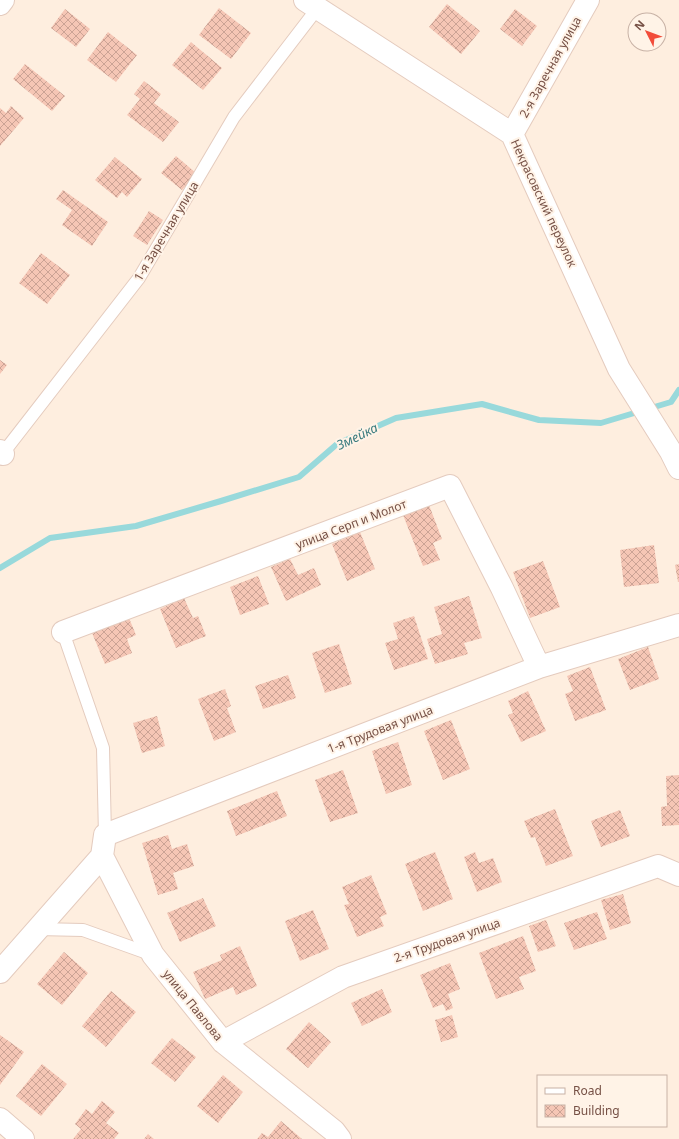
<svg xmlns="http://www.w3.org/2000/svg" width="679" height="1139" font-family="'Noto Sans',sans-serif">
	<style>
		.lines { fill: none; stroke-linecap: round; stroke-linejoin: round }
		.stream { stroke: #98d9db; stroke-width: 6 }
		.building { fill: url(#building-cross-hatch) }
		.service-casing { stroke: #e4cbbe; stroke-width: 14 }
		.minor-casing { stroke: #e4cbbe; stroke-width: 24 }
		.service { stroke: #fff; stroke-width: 12 }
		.minor { stroke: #fff; stroke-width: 22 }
		.labels { text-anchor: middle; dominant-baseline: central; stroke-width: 4; stroke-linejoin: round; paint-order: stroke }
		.street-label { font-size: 12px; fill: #765045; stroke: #fff3e7 }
		.water-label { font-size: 13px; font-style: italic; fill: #387a7d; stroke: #fff3e7 }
	</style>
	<defs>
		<pattern id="building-cross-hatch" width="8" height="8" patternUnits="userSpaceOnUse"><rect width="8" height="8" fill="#f5c6b5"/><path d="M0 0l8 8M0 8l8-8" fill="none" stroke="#cba395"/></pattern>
	</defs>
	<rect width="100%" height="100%" fill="#feeedf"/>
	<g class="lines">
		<path class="stream" d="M0,568L50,538L136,526L221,501L299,477L337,444L396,418L482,404L539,420L601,423L671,402L679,390"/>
	</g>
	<path class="building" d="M447,4L480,31L461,54L429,27Z
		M219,8L251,33L231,59L199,35Z
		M65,9L90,29L76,47L51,28Z
		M515,9L537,26L522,46L500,29Z
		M108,32L137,55L116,82L87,60Z
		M191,42L222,68L203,90L172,65Z
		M25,64L65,96L52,111L13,79Z
		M144,81L161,94L154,103L179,122L163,142L127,115L140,99L134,94Z
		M11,106L24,118L0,146V108L6,113Z
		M176,156L196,173L182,190L161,173Z
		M115,157L142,179L127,197L122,192L117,198L95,180Z
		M63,190L108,222L92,246L62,225L72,210L56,199Z
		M149,211L163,220L147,245L133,236Z
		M41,253L70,275L47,304L19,283Z
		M0,360L7,365L0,374Z
		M429,505L442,539L433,543L440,560L423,566L403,515Z
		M360,532L375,569L347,581L332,544Z
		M654,545L659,583L624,587L620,550Z
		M290,559L298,575L314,568L321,585L286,601L271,567Z
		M543,561L560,607L530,618L513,572Z
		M679,564V582H678L675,565Z
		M258,576L269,604L240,615L230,587Z
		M469,596L482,638L464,643L468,654L435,664L427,639L442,634L434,607Z
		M184,598L193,618L198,616L206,636L176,648L160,609Z
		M414,616L428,659L394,670L385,643L398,639L393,623Z
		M129,618L136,635L127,639L132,653L105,664L92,633Z
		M339,644L352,684L325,693L312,653Z
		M648,647L659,679L630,690L618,659Z
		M590,667L606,710L575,721L565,694L573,691L567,676Z
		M288,675L296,698L263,709L255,686Z
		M225,689L231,706L227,708L236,732L214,741L198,699Z
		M528,691L546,731L521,742L508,715L513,713L508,701Z
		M157,716L165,746L142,753L133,723Z
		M451,720L470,769L443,780L424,731Z
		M398,742L412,785L386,794L372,751Z
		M343,770L358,813L330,822L315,780Z
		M679,775V825L662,826L661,807L667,806L666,776Z
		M277,791L287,816L236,836L227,811Z
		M555,809L573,856L546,866L535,837L531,838L524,821Z
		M620,810L630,836L601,847L591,821Z
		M168,835L172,849L187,844L194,866L173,873L178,889L158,895L142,843Z
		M435,852L453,899L423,911L405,864Z
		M475,852L479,863L493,858L502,882L477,892L464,857Z
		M371,875L387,914L380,917L384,926L357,937L344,905L349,904L342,887Z
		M623,894L631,923L610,930L601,900Z
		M203,898L216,926L180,942L167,913Z
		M313,910L329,949L300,961L285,921Z
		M597,912L607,939L574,950L564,923Z
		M546,920L556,946L538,952L529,926Z
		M523,936L536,971L519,977L524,989L496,999L479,953Z
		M240,946L257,986L236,995L233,987L205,999L193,972L222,960L220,955Z
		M64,952L88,973L62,1005L37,984Z
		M450,963L460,989L448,994L453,1008L446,1011L443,1004L433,1008L420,975Z
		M382,989L392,1012L362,1026L351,1003Z
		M111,991L136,1012L106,1047L82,1026Z
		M452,1015L458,1037L441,1042L435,1020Z
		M309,1022L331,1042L308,1068L286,1049Z
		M0,1035L24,1052L0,1085Z
		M172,1038L196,1057L175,1082L151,1063Z
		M42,1064L67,1084L41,1116L16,1096Z
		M223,1075L243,1092L218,1123L197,1106Z
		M102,1101L115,1112L106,1123L119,1133L114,1139H73L81,1129L75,1124L86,1109L92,1114Z
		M281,1121L302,1139H257L262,1133L268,1137Z
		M148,1134L154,1139H144Z"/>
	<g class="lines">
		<defs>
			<path id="service" d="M0,457L139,278L234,117L320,5
				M63,632L103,748L105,835
				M37,929L83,930L153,955"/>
			<path id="minor" d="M305,0L512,134L619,369L671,452L679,468
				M0,4L3,0
				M512,134L588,0
				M0,451L3,454
				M63,632L450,486L502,588L539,667
				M102,856L105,835L539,667L679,625
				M102,856L153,955L223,1042L334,1131L340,1139
				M0,972L102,856
				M223,1042L343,977L658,866L679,875
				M0,1119L23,1139"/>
		</defs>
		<use href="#service" class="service-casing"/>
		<use href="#minor" class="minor-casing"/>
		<use href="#service" class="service"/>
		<use href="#minor" class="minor"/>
	</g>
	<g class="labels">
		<g class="street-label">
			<text transform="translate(550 67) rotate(-61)">2-я Заречная улица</text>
			<text transform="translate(544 203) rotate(65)">Некрасовский переулок</text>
			<text transform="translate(166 231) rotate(-59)">1-я Заречная улица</text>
			<text transform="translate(351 524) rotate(-21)">улица Серп и Молот</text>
			<text transform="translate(380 729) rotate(-21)">1-я Трудовая улица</text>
			<text transform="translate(447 940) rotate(-19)">2-я Трудовая улица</text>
			<text transform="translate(193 1005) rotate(51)">улица Павлова</text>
		</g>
		<g class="water-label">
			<text transform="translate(357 436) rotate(-26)">Змейка</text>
		</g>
	</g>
	<rect x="537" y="1075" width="130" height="52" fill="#fff3e7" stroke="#c8b2a6"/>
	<rect x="545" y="1088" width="20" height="6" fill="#ffffff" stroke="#c8b2a6"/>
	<text x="573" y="1095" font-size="12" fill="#765045">Road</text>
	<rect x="545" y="1105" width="20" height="12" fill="url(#building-cross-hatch)" stroke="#c8b2a6"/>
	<text x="573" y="1115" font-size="12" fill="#765045">Building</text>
	<g transform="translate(647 32) rotate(312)"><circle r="19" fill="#fff3e7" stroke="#c8b2a6"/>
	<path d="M0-3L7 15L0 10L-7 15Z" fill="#f24c3a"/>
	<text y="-6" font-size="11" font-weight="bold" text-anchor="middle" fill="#765045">N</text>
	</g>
</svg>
